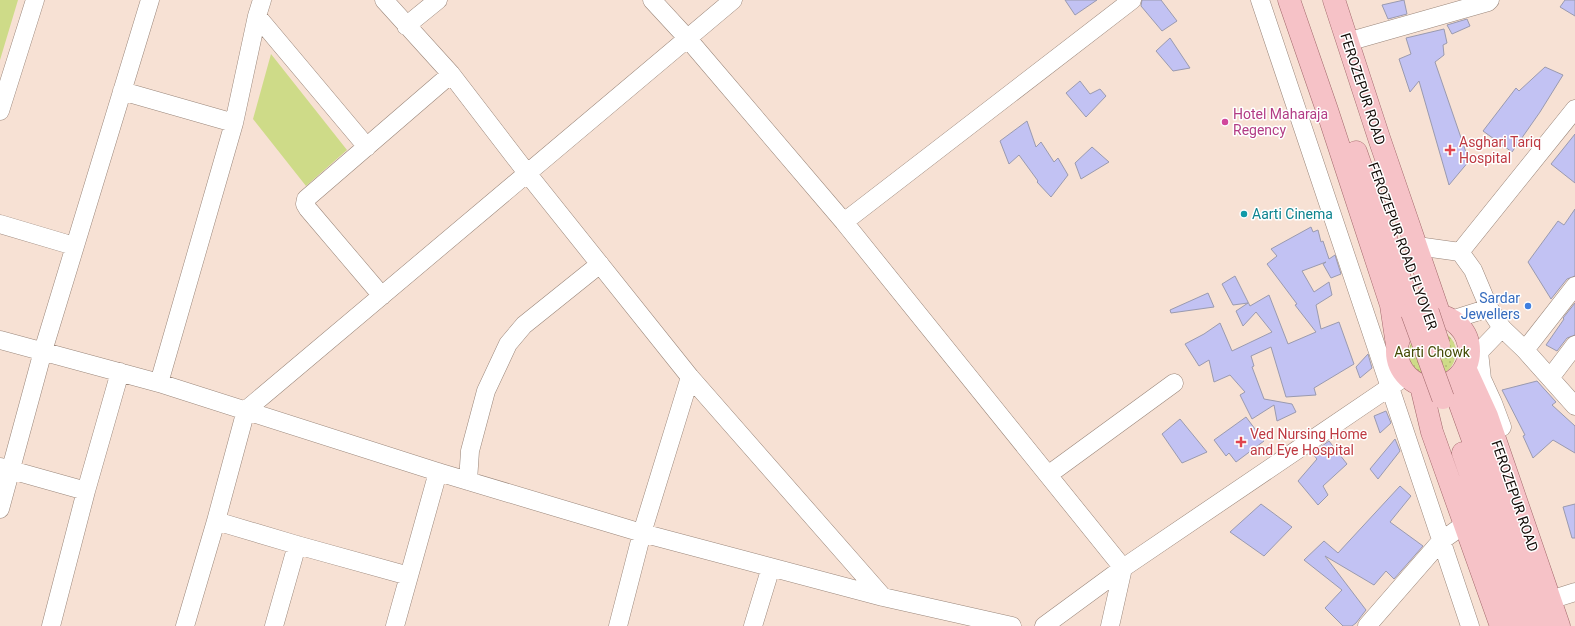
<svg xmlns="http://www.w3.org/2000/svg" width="1575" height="626" font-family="Roboto,sans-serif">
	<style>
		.park { fill: #cedb88 }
		.garden { fill: url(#garden-dots) }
		.building { fill: #c2c2f3; stroke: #9a9aaf }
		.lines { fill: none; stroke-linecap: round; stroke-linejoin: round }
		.minor-casing { stroke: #9a867a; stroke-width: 19 }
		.major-casing { stroke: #a2686b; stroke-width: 23 }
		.minor { stroke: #fff; stroke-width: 18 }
		.major { stroke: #f6c2c7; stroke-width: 22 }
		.major-bridge-casing { stroke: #a2686b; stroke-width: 23; stroke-linecap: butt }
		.major-bridge { stroke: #f6c2c7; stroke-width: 22 }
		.hotel-dot { fill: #d1479c; stroke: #fff; stroke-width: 1.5 }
		.health-dot { fill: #e0444e; stroke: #fff; stroke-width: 1.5 }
		.culture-dot { fill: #0f9aa8; stroke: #fff; stroke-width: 1.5 }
		.shop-dot { fill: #3f7fe0; stroke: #fff; stroke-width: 1.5 }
		.labels { text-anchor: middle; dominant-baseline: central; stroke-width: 3; stroke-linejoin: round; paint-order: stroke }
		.street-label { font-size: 14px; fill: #110a06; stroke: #fff }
		.hotel-label { font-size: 14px; fill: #b23c85; stroke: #fff; text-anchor: start }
		.health-label { font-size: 14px; fill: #be3a42; stroke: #fff; text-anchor: start }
		.culture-label { font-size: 14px; fill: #0d838f; stroke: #fff; text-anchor: start }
		.shop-label { font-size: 14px; fill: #366cbe; stroke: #fff; text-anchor: end }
		.park-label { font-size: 14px; fill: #434a04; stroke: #fff }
	</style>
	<defs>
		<pattern id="garden-dots" width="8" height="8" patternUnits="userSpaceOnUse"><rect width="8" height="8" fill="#cedb88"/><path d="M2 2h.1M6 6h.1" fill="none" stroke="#b0bb74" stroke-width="1.8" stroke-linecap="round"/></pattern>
	</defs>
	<rect width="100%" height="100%" fill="#f7e1d4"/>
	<path class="park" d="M0,0H18L0,60Z
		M271,54L347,150L306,186L253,119Z"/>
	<path class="garden" d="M1446,333C1454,340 1458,348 1455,358C1448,389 1396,376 1412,340Z"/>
	<path class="building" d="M1065,0H1097L1075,15Z
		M1142,0H1161L1177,21L1162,31L1141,6Z
		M1404,0L1407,14L1388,19L1382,5Z
		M1565,0H1575V16L1560,7Z
		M1467,19L1470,26L1452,34L1447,25Z
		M1444,29L1447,43L1443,45L1444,55L1435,62L1469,161L1449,185L1419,81L1410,92L1399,59L1411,54L1406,38Z
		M1170,38L1190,68L1173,71L1156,51Z
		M1545,67L1563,75L1540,112L1512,152L1483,131L1516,88L1519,91Z
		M1080,81L1090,94L1100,89L1106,96L1086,117L1066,93Z
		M1027,121L1036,147L1041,142L1054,162L1058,158L1068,175L1051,197L1037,182L1038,181L1019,155L1009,164L1000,141Z
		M1575,134V183L1551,164Z
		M1092,147L1109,162L1081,179L1075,163Z
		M1575,209V276L1567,279L1551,299L1528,262L1558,221L1564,225Z
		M1311,227L1313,232L1318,230L1321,242L1323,241L1329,259L1335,255L1341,274L1331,278L1323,264L1326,262L1302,271L1314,292L1329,282L1332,295L1316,305L1321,329L1339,322L1354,364L1314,388L1316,395L1286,397L1271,347L1251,356L1254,366L1252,367L1264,399L1292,404L1296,412L1277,421L1274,405L1252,419L1240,395L1245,392L1230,375L1214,382L1209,360L1199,366L1185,344L1204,334L1220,323L1232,351L1272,332L1256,312L1243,326L1236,311L1248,303L1233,305L1222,284L1235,276L1250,306L1269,295L1288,344L1316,332L1295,305L1297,304L1267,264L1277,256L1271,249Z
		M1208,293L1214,307L1171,313L1170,310Z
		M1575,303V335L1567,338L1557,351L1546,345L1564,319L1563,318Z
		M1368,354L1372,368L1360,378L1356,367Z
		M1537,381L1556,402L1552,405L1575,426V453L1553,440L1533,458L1523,436L1525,435L1502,390Z
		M1386,411L1391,423L1380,433L1374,416Z
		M1246,417L1264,441L1236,462L1229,453L1226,456L1214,440Z
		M1180,419L1207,452L1182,463L1162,434Z
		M1395,439L1400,451L1378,479L1370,469Z
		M1329,441L1347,464L1323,486L1328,495L1318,505L1298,481L1317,459L1312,453Z
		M1400,486L1411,496L1390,522L1423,546L1394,579L1386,571L1374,585L1325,556L1366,610L1356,623L1352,626H1343L1325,608L1342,590L1304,560L1324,541L1338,553Z
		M1261,504L1292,527L1264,556L1230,532Z
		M1575,504V538H1572L1563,507Z"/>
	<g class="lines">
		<defs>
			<path id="minor" d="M384,0L451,74L527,173L690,377L883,597
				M652,0L688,39L844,222
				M1260,0L1470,626
				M257,16L367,147
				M406,26L438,0
				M1347,42L1488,2L1490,0
				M122,91L234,123
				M0,111L35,0
				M0,224L74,246
				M1417,246L1460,252L1473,270L1489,308L1502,328L1525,350L1575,406
				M1460,252L1575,109
				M382,296L308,209L305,204L306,199L451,74
				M1451,320L1489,308
				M0,340L159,383L438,472L642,533L883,597L1012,626
				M1525,350L1575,286
				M1479,352L1482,379L1493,403L1502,427
				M1469,358L1479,352L1502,328
				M1550,378L1575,345
				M159,383L234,123L257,16L262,0
				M0,467L86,491L120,372
				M1048,475L1174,383
				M468,481L470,451L486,391L508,344L524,325L600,264
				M0,509L43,351L150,0
				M216,521L297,545L409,576
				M1550,600L1575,592
				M51,626L86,491
				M185,626L216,521L246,410L733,0
				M274,626L297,545
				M395,626L438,472
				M618,626L642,533L690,377
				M753,626L771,567
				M1044,626L1123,568L1406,376
				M1110,626L1123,568L844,222L1132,0
				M1367,626L1441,541L1465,524"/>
			<path id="major" d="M1289,0L1327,110L1391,305L1397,345
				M1334,0L1379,138L1440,316
				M1356,152L1412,313
				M1397 351a36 36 0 1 1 72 0a36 36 0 1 1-72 0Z
				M1465,368L1487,416L1559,626
				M1421,386L1432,432L1501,626
				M1456,393L1540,626
				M1463,453L1523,626"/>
		</defs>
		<use href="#minor" class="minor-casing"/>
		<use href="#major" class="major-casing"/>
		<use href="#minor" class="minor"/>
		<use href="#major" class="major"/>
		<defs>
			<path id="major-bridge" d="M1428,312L1439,345
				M1412,313L1443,398"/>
		</defs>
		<use href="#major-bridge" class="major-bridge-casing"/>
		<use href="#major-bridge" class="major-bridge"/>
	</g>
	<circle class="hotel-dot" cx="1225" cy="122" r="4"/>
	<g class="health-dot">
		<path d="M1448 144h4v4h4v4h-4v4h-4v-4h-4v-4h4z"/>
		<path d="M1239 436h4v4h4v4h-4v4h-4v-4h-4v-4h4z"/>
	</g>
	<circle class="culture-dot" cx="1244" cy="214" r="4"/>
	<circle class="shop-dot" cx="1528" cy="306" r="4"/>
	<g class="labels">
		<g class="street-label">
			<text transform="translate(1363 89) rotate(72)">FEROZEPUR ROAD</text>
			<text transform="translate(1403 246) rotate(70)">FEROZEPUR ROAD FLYOVER</text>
			<text transform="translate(1515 496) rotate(71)">FEROZEPUR ROAD</text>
		</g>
		<g class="hotel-label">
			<text x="1233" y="114">Hotel Maharaja<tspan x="1233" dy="16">Regency</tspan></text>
		</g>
		<g class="health-label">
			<text x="1459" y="142">Asghari Tariq<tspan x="1459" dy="16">Hospital</tspan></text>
			<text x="1250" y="434">Ved Nursing Home<tspan x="1250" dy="16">and Eye Hospital</tspan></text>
		</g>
		<g class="culture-label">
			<text x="1252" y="214">Aarti Cinema</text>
		</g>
		<g class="shop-label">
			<text x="1520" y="298">Sardar<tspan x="1520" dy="16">Jewellers</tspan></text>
		</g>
		<g class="park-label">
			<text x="1432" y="352">Aarti Chowk</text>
		</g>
	</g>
</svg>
